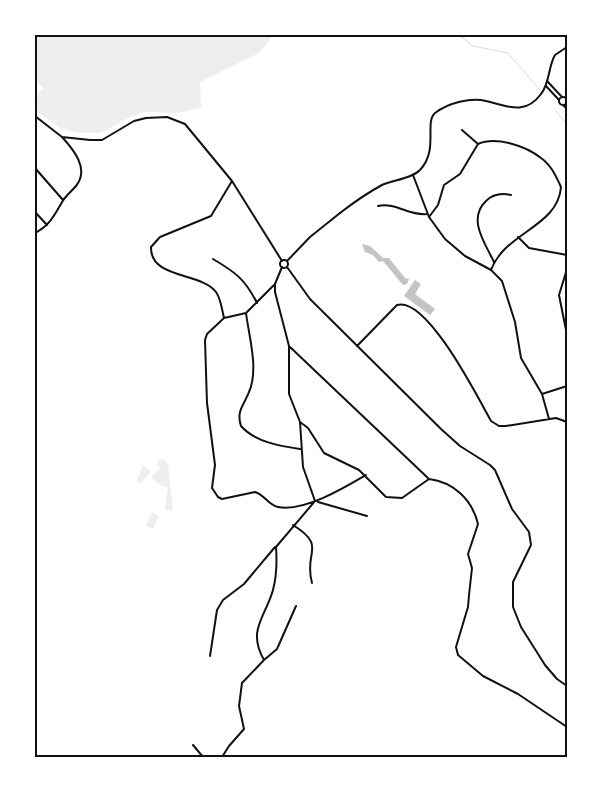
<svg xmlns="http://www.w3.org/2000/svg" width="602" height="792" font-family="Signika,sans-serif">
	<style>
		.green { fill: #eee }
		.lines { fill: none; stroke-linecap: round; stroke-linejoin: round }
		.stream { stroke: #d9d9d9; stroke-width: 1 }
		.building { fill: #c4c4c4 }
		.minor { stroke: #111; stroke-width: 2 }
		.tertiary { stroke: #111; stroke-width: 2 }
		.neatline { fill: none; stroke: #111; stroke-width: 2 }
	</style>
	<rect width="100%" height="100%" fill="#fff"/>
	<path class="green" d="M35,35H274L259,53L200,82L201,108L176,113L146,112L132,116L101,133H81L62,129L35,110V97L43,88L35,81Z
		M159,459L165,460L168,464L173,510L167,511L165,509L168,487L162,486L151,477L160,468L157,464Z
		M143,465L151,472L140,484L137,480Z
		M152,512L159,516L153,529L146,526Z"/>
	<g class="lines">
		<path class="stream" d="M459,35L473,46L508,53L540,90
			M556,111L567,124"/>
	</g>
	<path class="building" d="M362,244L370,246L383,258H389L405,278L409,279L407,284L403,285L383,261L379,262L373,255L365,252Z
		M415,280L421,284L415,294L435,309L430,315L404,296Z"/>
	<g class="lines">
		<path class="minor" d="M547,81L562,97
			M546,86L559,100
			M559 101a4 4 0 1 1 8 0a4 4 0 1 1-8 0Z
			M563,105L567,109
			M35,116L62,137L90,140H102L134,121L146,118L167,117L185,124L232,181L282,261
			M462,130L478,144
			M35,168L63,200
			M413,175L429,217L445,239L465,256L491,270L502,281L515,322L521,358L542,394L549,419
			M232,181L211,216L160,237L151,247C150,279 201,272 216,292C221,299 222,310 224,318L207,334L205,340L207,403L215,465L212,488L218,497L222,499L255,492C265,495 268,505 278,507C304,512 344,488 366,475
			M378,206C396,202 409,216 427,214
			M35,212L47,225
			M429,217L438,205L444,185L460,174L478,144C496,136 526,146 541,158C551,165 556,176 561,187C558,227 505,232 491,270
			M35,233C49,226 54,216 61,204C64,197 71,192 76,186C90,169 73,149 62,137
			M518,237L529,248L567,255
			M213,259C235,272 245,279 257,303
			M280 264a4 4 0 1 1 8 0a4 4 0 1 1-8 0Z
			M287,261L310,237L340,213
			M494,262C485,243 467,219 486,201C493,194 502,193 511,195
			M287,267L310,299L441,429L460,446L490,465L495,470L512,509L529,532L531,545L513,582V607L521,627L545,665L557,679L567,686
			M567,269L559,295L567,335
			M246,313C249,337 259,369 249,392C244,405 236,411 241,426C255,442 280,446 300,449
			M224,318L246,313L274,285
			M357,346L397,305C427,296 478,398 491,421L499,426H506L556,418L567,422
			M290,347L429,479C453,482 472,499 478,524L468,554L472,568L469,595L468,607L456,647L458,655L483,676L518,694L567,727
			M542,394L567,386
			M300,422L308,428L324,453L359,470L386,497L402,498L429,479
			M318,502L367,516
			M293,525C328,547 303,551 312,583
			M210,656L217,610L223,600L244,584L275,547
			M264,660L277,649L296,606
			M193,745L203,757
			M222,757L229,746L244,729L239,706L242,683L264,660C247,630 265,618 273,590C277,575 277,561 276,547L315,501L303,467L300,422L289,394V346L275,292V284L282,267"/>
		<path class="tertiary" d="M340,213C353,203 367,193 382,185C393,180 411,179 420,170C439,150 424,123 435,113C448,103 471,97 486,101C507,106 525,116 541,94C550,83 548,67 555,55L567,47"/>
	</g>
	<rect width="602" height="792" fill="none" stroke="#ffffff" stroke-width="72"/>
	<rect x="36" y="36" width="530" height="720" class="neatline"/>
</svg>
